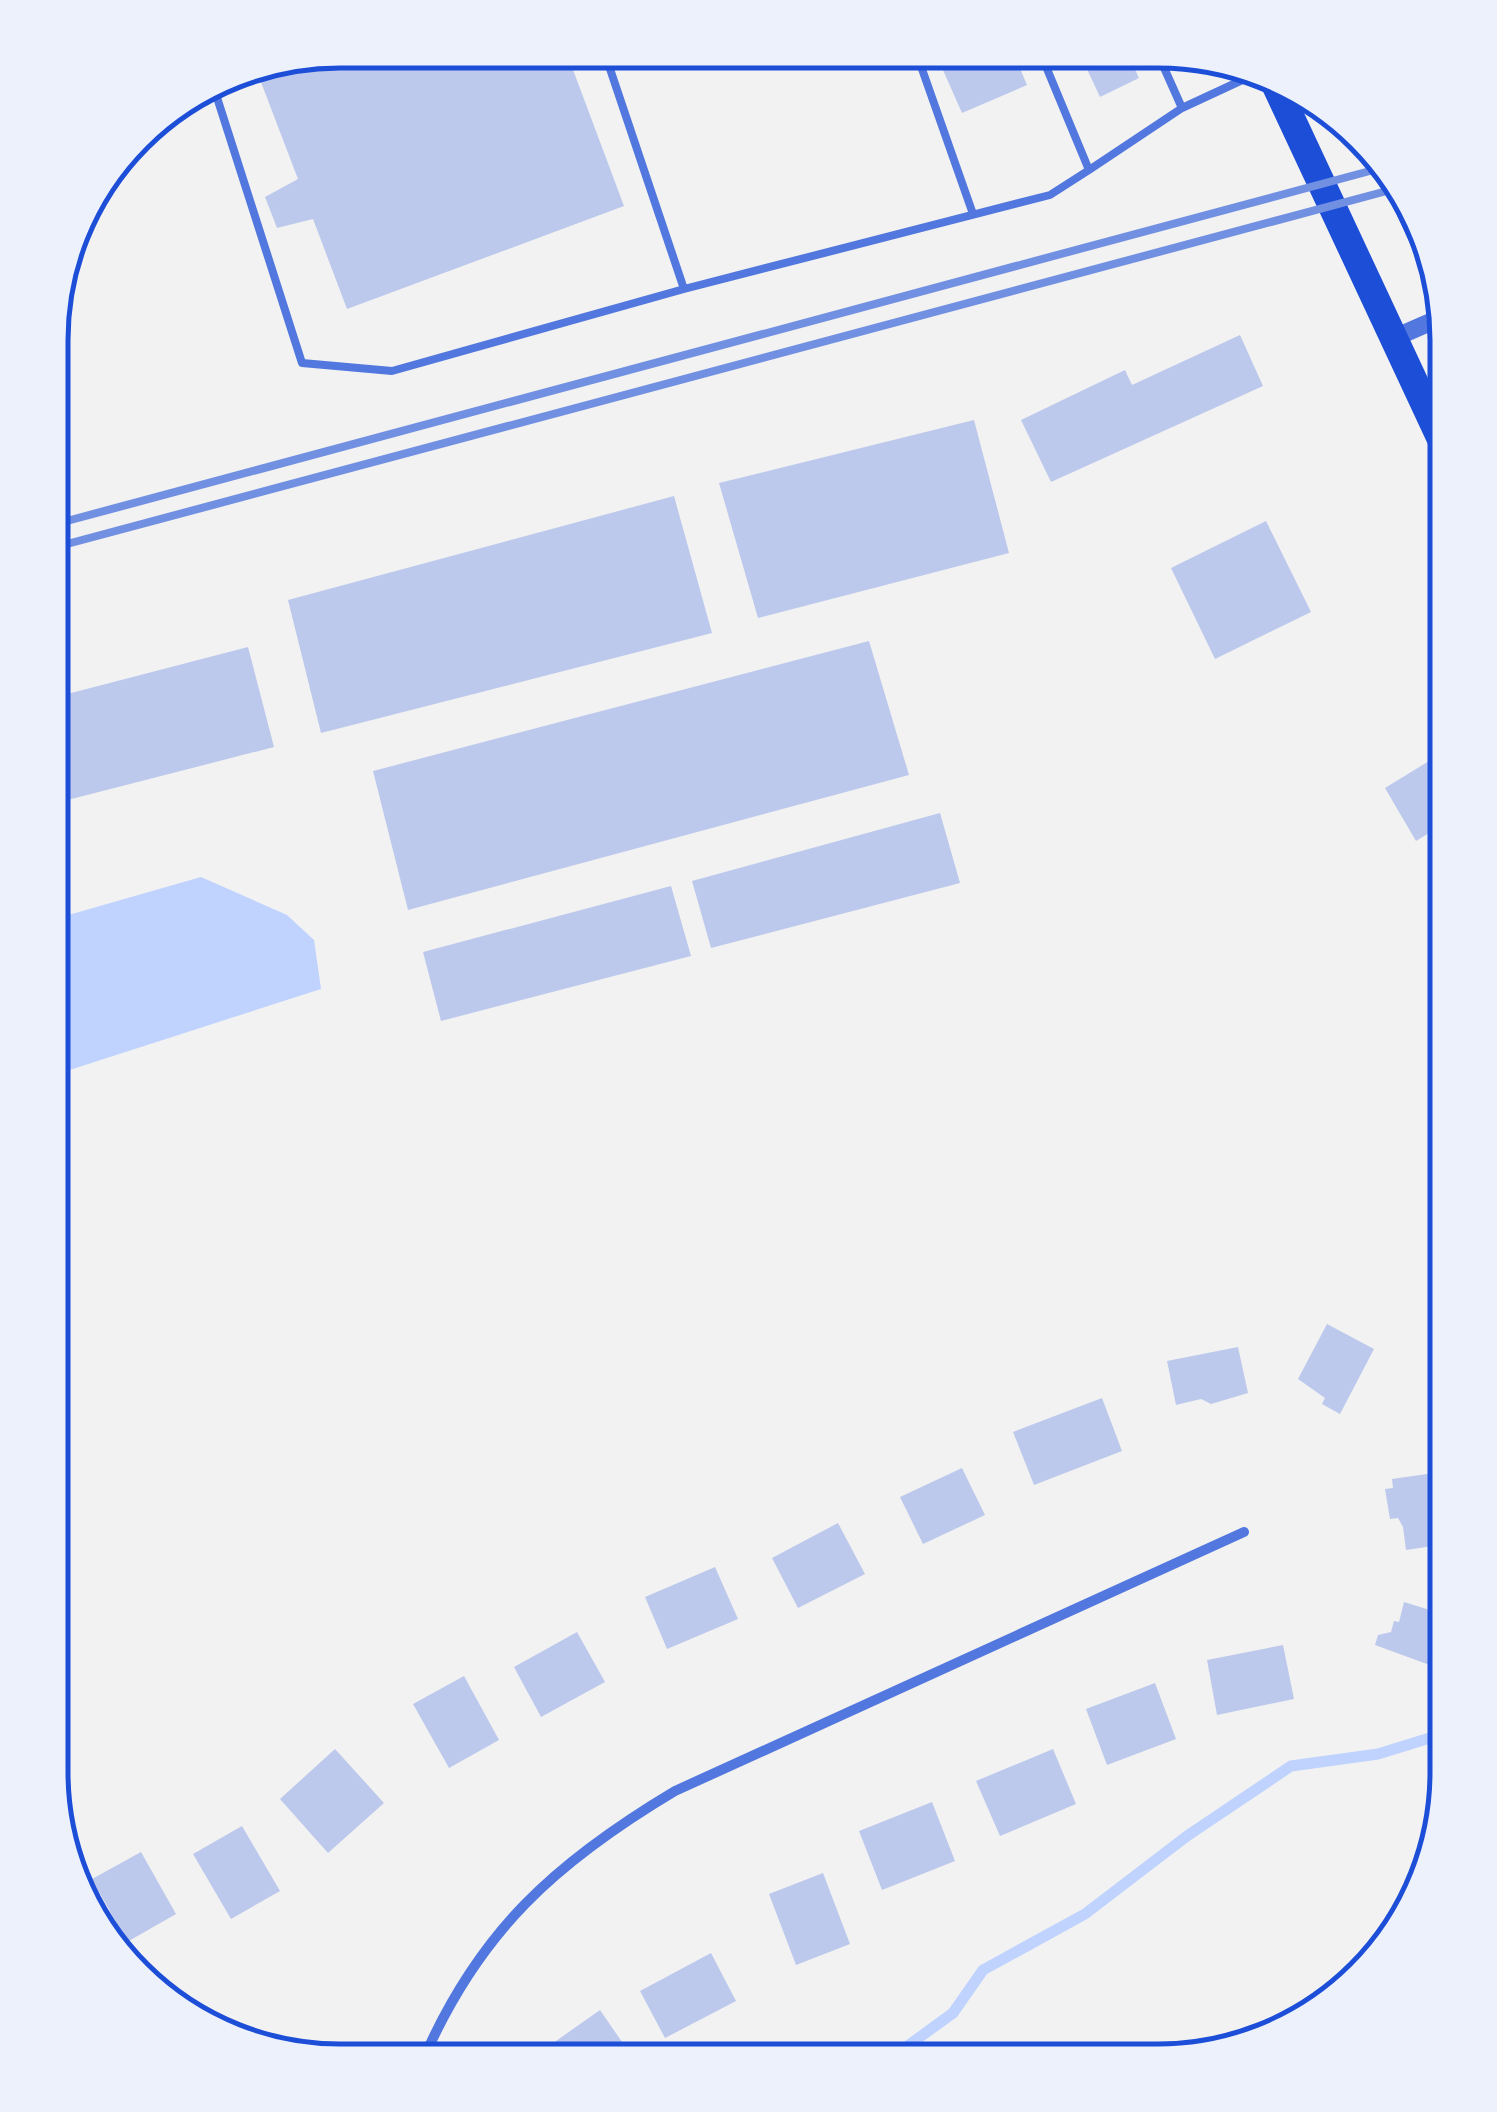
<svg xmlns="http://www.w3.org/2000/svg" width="1497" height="2112" font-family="Poppins,sans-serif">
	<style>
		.water { fill: #bfd3fe }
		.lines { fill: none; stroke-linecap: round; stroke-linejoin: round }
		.stream { stroke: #bfd3fe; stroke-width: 11 }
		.building { fill: #bdc9ec }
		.service { stroke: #5277de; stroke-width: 8 }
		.minor { stroke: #5277de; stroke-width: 10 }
		.tertiary { stroke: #5277de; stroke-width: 18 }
		.trunk { stroke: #1d4ed8; stroke-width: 28 }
		.rail { stroke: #7290e2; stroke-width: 8 }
		.rim { fill: none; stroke: #1d4ed8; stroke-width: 5 }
	</style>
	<rect width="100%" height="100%" fill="#f2f2f2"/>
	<path class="water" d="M201,877L287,915L314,940L321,989L51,1076V920Z"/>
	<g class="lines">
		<path class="stream" d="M887,2061L953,2013L983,1970L1085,1914L1187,1836L1291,1766L1378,1754L1446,1733"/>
	</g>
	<path class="building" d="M340,50L566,51L624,206L347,309L313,219L277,228L265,197L298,179L254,64Z
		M935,52H1013L1027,85L962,113Z
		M1079,52H1127L1139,78L1100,97Z
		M1240,335L1263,386L1051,482L1021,420L1125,370L1132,385Z
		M974,420L1009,553L758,618L719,483Z
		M674,496L712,633L321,733L288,600Z
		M1266,521L1311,612L1215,659L1171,568Z
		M869,641L909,775L408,910L373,771Z
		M248,647L274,747L52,804V698Z
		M1447,750V822L1416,841L1385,788Z
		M940,813L960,883L711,948L692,881Z
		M671,886L691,956L441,1021L423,952Z
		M1327,1324L1374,1349L1340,1414L1322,1404L1325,1398L1298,1379Z
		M1238,1347L1248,1393L1211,1404L1201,1399L1176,1405L1167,1361Z
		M1102,1398L1122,1451L1034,1485L1013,1432Z
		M962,1468L985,1515L923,1544L900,1497Z
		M1441,1472L1446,1544L1406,1550L1403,1527L1398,1518L1390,1519L1385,1489L1393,1488L1392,1479Z
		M838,1523L865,1574L798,1608L772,1558Z
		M715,1567L738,1619L667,1649L645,1597Z
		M1404,1602L1446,1615V1671L1375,1645L1378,1635L1391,1632L1394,1621L1399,1622Z
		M577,1632L605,1682L541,1717L514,1667Z
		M1283,1645L1294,1699L1217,1715L1207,1660Z
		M464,1676L499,1740L449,1768L413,1704Z
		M1155,1683L1176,1739L1107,1765L1086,1709Z
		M335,1749L384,1803L328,1853L280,1799Z
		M1053,1749L1076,1804L1000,1836L976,1781Z
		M932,1802L955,1861L882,1890L859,1831Z
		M242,1826L280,1891L231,1919L193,1854Z
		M141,1852L176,1914L127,1942L92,1879Z
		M823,1873L850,1944L796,1965L769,1894Z
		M711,1953L736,2001L665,2038L640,1991Z
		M600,2010L631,2055L622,2060H544L539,2053Z"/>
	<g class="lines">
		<path class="service" d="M604,51L684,289L1050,195L1089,170
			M916,52L973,214
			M1040,52L1089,170L1182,108
			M1157,52L1182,108L1251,76
			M213,85L302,363L392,371L684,289"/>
		<path class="minor" d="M275,2048L295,2046L383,2060
			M423,2060C479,1931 556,1862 675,1791L1244,1532"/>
		<path class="tertiary" d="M1394,338L1442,317"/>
		<path class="trunk" d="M1276,86L1447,452
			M1403,195L1423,238"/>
		<path class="rail" d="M52,525L1381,168
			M52,548L1398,188"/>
	</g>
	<path d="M0 0H1497V2112H0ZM340 68H1158A272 272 0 0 1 1430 340V1772A272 272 0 0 1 1158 2044H340A272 272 0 0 1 68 1772V340A272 272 0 0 1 340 68Z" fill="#edf1fc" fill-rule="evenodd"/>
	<path class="rim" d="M340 68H1158A272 272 0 0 1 1430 340V1772A272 272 0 0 1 1158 2044H340A272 272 0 0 1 68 1772V340A272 272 0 0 1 340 68Z"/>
</svg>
